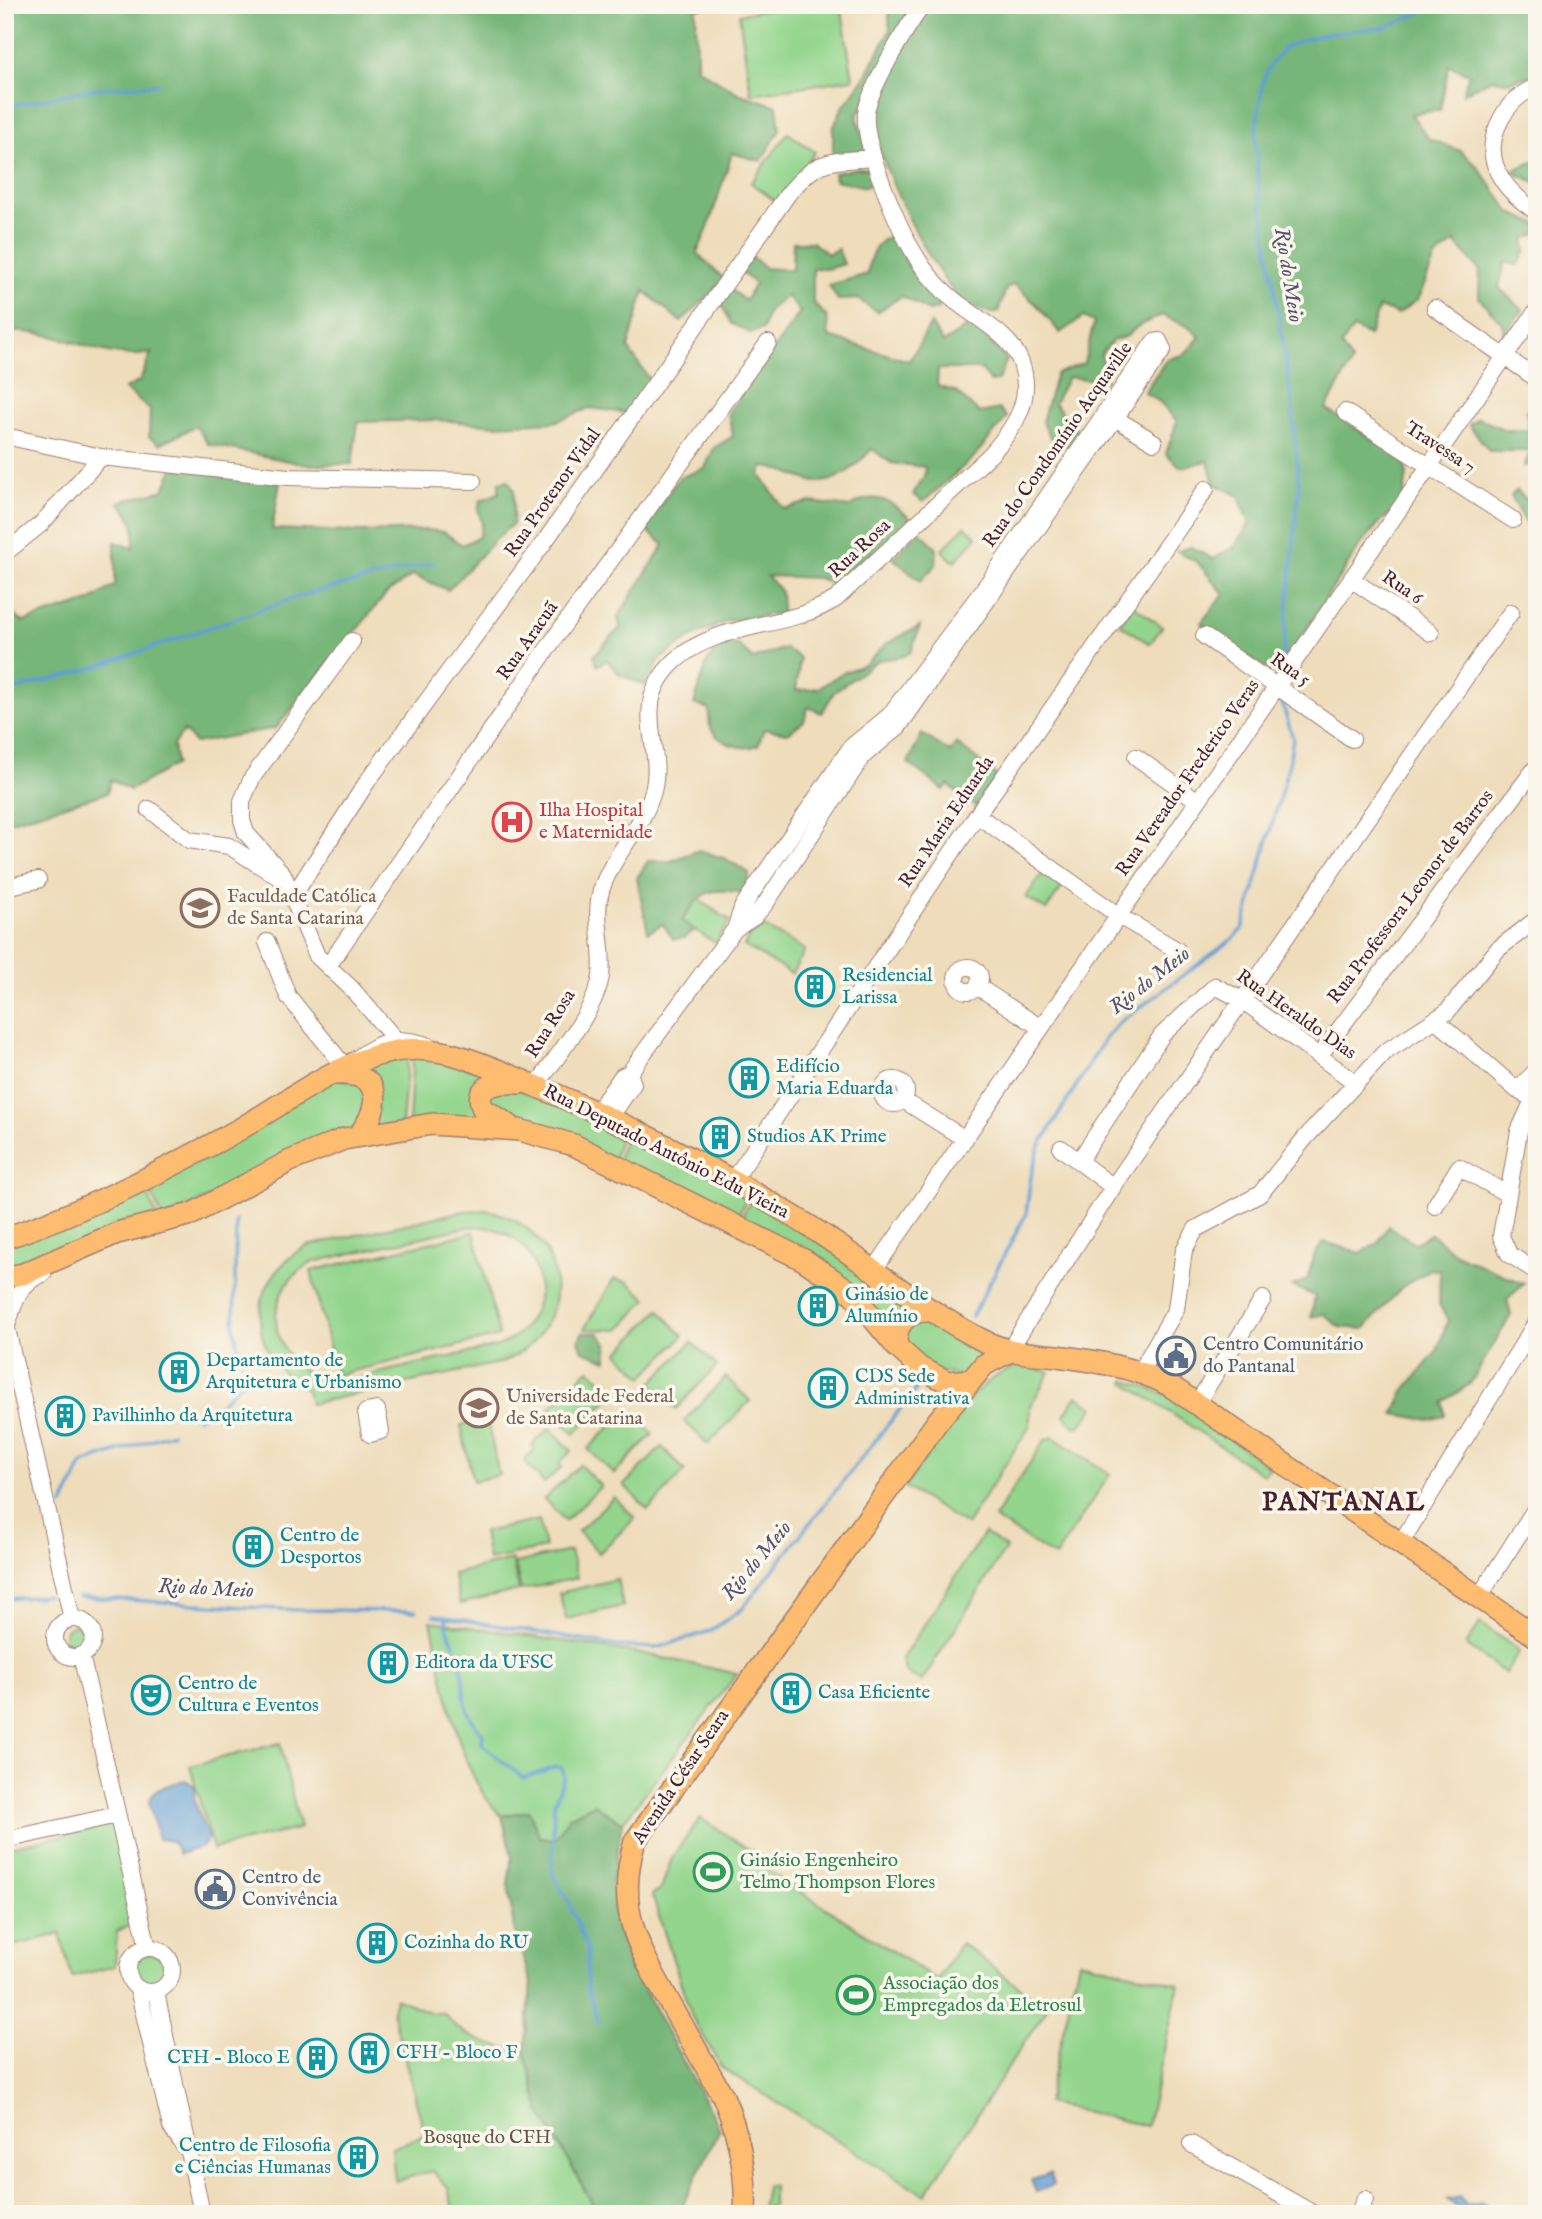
<svg xmlns="http://www.w3.org/2000/svg" width="1542" height="2219" font-family="'IM FELL English',serif">
	<style>
		.green { fill: #93d58d; stroke: #6e7a5c; stroke-width: 2; fill-rule: evenodd }
		.forest { fill: #76b678; stroke: #606a52; stroke-width: 2 }
		.water { fill: #629ed3; stroke: #565e7f; stroke-width: 2 }
		.lines { fill: none; stroke-linecap: round; stroke-linejoin: round }
		.stream { stroke: #629ed3; stroke-width: 3.5 }
		.minor-casing { stroke: #9c7e72; stroke-width: 18 }
		.major-casing { stroke: #9c7e72; stroke-width: 24 }
		.minor { stroke: #fff; stroke-width: 16 }
		.major { stroke: #febc70; stroke-width: 21 }
		.labels { text-anchor: middle; dominant-baseline: central; stroke-width: 7; stroke-linejoin: round; paint-order: stroke }
		.street-label { font-size: 19px; fill: #4a1f2b; stroke: #fbf7ec }
		.health-label { font-size: 19px; fill: #be3a42; stroke: #fbf7ec; text-anchor: start }
		.education-label { font-size: 19px; fill: #785e54; stroke: #fbf7ec; text-anchor: start }
		.culture-label { font-size: 19px; fill: #0d838f; stroke: #fbf7ec; text-anchor: start }
		.service-label { font-size: 19px; fill: #4e5e75; stroke: #fbf7ec; text-anchor: start }
		.leisure-label { font-size: 19px; fill: #27864d; stroke: #fbf7ec; text-anchor: start }
		.park-label { font-size: 19px; fill: #605648; stroke: #fbf7ec }
		.water-label { font-size: 21px; font-style: italic; fill: #54526e; stroke: #fbf7ec }
		.district-label { font-size: 26px; font-weight: bold; letter-spacing: 2px; fill: #4a1f2b; stroke: #fbf7ec }
	</style>
	<rect width="100%" height="100%" fill="#fbf7ec"/>
	<filter id="ink" filterUnits="userSpaceOnUse"><feTurbulence type="fractalNoise" baseFrequency=".0143" numOctaves="2"/><feDisplacementMap in="SourceGraphic" scale="14" xChannelSelector="R" yChannelSelector="G"/><feConvolveMatrix kernelMatrix="1 2 1 2 8 2 1 2 1" color-interpolation-filters="sRGB"/></filter>
	<filter id="wash" filterUnits="userSpaceOnUse"><feTurbulence type="fractalNoise" baseFrequency=".00686" numOctaves="4" result="noise"/><feDisplacementMap in="SourceGraphic" scale="28" xChannelSelector="R" yChannelSelector="G"/><feGaussianBlur stdDeviation="1.57" result="paint"/><feColorMatrix in="noise" values="0 0 0 0 0 0 0 0 0 0 0 0 0 0 0 0 0 1.4 0 .05"/><feComposite in="paint" operator="in"/></filter>
	<g filter="url(#wash)">
		<rect width="100%" height="100%" fill="#eedcba"/>
		<path class="green" d="M795,5H841L853,79L751,94L739,14Z
			M788,133L815,152L778,203L751,183Z
			M965,526L977,537L954,562L942,550Z
			M1133,605L1162,627L1150,644L1120,624Z
			M1043,873L1063,886L1046,910L1026,897Z
			M696,898L730,921L715,943L681,921Z
			M757,923L805,950L792,974L744,946Z
			M408,1052L402,1125L366,1130L378,1109L348,1068Z
			M413,1052L501,1077L484,1084L496,1122L409,1124Z
			M335,1077L370,1087L358,1128L163,1219L145,1179Z
			M511,1086L623,1129L612,1163L487,1108V1091Z
			M627,1132L749,1195L733,1223L616,1165Z
			M142,1182L158,1219L5,1273V1245Z
			M753,1198L919,1308L893,1338L857,1294L736,1225Z
			M487,1210C570,1227 580,1328 503,1362L310,1404L307,1390C244,1356 245,1280 307,1246L464,1211ZM467,1227C542,1219 568,1316 498,1346C460,1355 421,1363 383,1372C366,1375 347,1383 330,1380C299,1376 276,1348 276,1317C277,1292 292,1273 313,1262Z
			M474,1232L499,1336L336,1375L311,1271Z
			M614,1279L628,1282L647,1299L619,1330L584,1329Z
			M659,1310L683,1336L643,1377L618,1353Z
			M919,1313L983,1346L984,1354L969,1378L925,1369L899,1330Z
			M692,1342L717,1366L676,1409L651,1384Z
			M1019,1366L1050,1372L1030,1406V1426L966,1525L905,1487C934,1448 969,1379 1019,1366Z
			M589,1369L614,1393L574,1434L549,1409Z
			M726,1377L750,1401L708,1444L684,1421Z
			M1125,1380L1173,1397L1270,1467L1264,1475L1124,1382Z
			M1077,1396L1094,1407L1080,1426L1075,1427L1064,1415Z
			M628,1409L653,1434L614,1474L588,1449Z
			M487,1419L499,1475L473,1481L461,1426Z
			M550,1428L572,1451L559,1463L562,1467L544,1483L524,1461L535,1449L532,1445Z
			M1053,1437L1110,1474L1055,1557L994,1518L1045,1440Z
			M662,1447L685,1471L648,1510L624,1485Z
			M580,1465L601,1486L565,1521L544,1499Z
			M614,1497L635,1518L599,1553L578,1531Z
			M539,1520L545,1548L488,1560L483,1532Z
			M984,1533L1006,1548L922,1681L906,1673L902,1659Z
			M570,1551L577,1578L521,1590L515,1563Z
			M512,1560L519,1590L460,1604L453,1574Z
			M617,1579L623,1606L566,1619L559,1593Z
			M431,1621L645,1654L737,1674L622,1823L594,1805L569,1817L556,1839L540,1838L529,1811L502,1816C457,1777 444,1678 431,1621Z
			M1480,1623L1520,1651L1505,1673L1466,1645Z
			M64 1637a12 12 0 1 1 24 0a12 12 0 1 1-24 0Z
			M280,1743L300,1828L213,1849L190,1766Z
			M700,1818L761,1857L758,1864L937,1980L961,1943L1047,2008L925,2195L722,2068L692,2017L652,1895L661,1889L672,1858Z
			M114,1824L134,1924L117,1931L115,1966L72,1977L60,1934L5,1948V1848Z
			M133 1970a16 16 0 1 1 32 0a16 16 0 1 1-32 0Z
			M1079,1961L1179,1984L1147,2126L1047,2103Z
			M395,1998L432,2013H444C461,2039 496,2047 525,2052L540,2110L592,2203L591,2214H454L448,2187L432,2171L395,2181L392,2148L425,2135L392,2010Z
			M766,2186H773V2205L762,2210Z"/>
		<path class="forest" d="M5,5H714L696,9L697,68L738,93L777,106L780,130L761,161L732,153L708,228L697,253L725,280L681,322L644,291L628,348L650,380L625,413L590,408L554,422L496,425L437,420L358,422L352,464L307,465L208,444L196,426L160,444L149,437L150,410L125,389L140,381L151,353C102,364 54,324 5,333Z
			M888,5H915L857,116L865,146L862,155L833,158V129L841,110L866,76L890,30Z
			M931,5H1537V81L1528,76L1508,82L1492,79L1463,93L1469,74L1449,65L1440,110L1411,114L1429,139L1461,151L1477,166L1511,213L1537,224V234L1524,239L1526,252L1518,265L1505,263L1499,288L1523,310L1504,334L1502,323L1479,298L1480,271L1455,242L1435,258L1418,299L1398,314L1379,307L1369,336L1354,328L1341,345L1352,362L1326,409L1403,459L1407,474L1402,505L1381,521L1361,544L1277,675L1213,635L1201,623L1224,594L1198,563L1177,551L1191,547L1213,559L1234,547L1250,523L1238,495L1214,484L1208,461L1181,467L1166,454L1177,421L1161,403L1144,392L1167,359L1184,355L1200,337L1187,326L1162,315L1138,326L1127,336L1112,341L1101,354L1106,381L1068,377L1054,403L1077,429L1073,446L1056,447L1042,422L1056,374L1084,363L1094,322L1083,317L1060,333L1038,306L1014,284L1006,289L998,313C985,314 964,303 955,293C931,268 868,148 874,114C880,80 911,33 931,5Z
			M1537,160V183L1511,171Z
			M858,168L874,169L894,216L883,218L880,195L872,182L866,187L835,180L834,173Z
			M900,232L907,265L941,302L938,309L929,311L902,296L877,312L858,299L838,300L829,285L868,274C869,252 878,238 900,232Z
			M793,242H812L828,254L838,249L844,264L826,269L813,268V302L827,317L829,337L909,361L931,324L943,343L973,323L1007,360L998,380L991,382L981,369H938L937,386L956,392L979,413L1000,409L1007,417L973,458L923,502L913,494L924,477L925,467L891,463L872,449C857,465 835,487 811,481C790,475 787,469 763,467L760,475L784,509L810,502L850,507C875,489 892,502 912,520L833,584L819,578L767,576L781,592L782,613L727,621L690,638L659,660L646,686L619,674L607,660L597,666L594,655L620,628L618,617L664,545L644,528L679,478L705,468L714,448L733,436L728,413L800,312L787,296L768,311L763,329L750,333L732,324L721,304L729,288L745,301L755,284L740,271L752,257L765,268L792,270Z
			M1537,407V463L1524,466L1531,451H1489L1469,425L1478,418L1505,430H1529L1526,410Z
			M173,468L280,482L272,529L361,532L427,530L444,532L462,545L479,537L482,524L478,509L481,500L499,493V482L508,480L514,490L513,524C488,543 471,568 448,590L413,575L386,594L276,728L195,743L184,731L173,745L176,764L130,790L111,780L107,793L5,823V612L10,611L23,622L90,601L115,585V542L133,548C137,527 133,517 119,502L164,490Z
			M1517,490L1527,501L1537,491V524L1526,523L1511,496Z
			M919,531L937,548L936,565L920,581L893,558Z
			M920,626L911,652L902,657L878,660L834,692L822,713L808,707L804,721L788,733L764,729L758,745C743,752 716,743 710,726C709,721 709,714 709,709L694,704L707,662L717,648L737,644L753,659L785,648L800,658L796,691L819,688L842,673L866,664L886,644Z
			M922,734L950,752L956,743L997,776L976,807L948,785L944,790L908,763Z
			M699,850L726,859L749,873L746,893C708,888 703,889 682,921L695,930L684,938L673,939L663,924L648,932L637,878L648,861H671Z
			M1388,1226L1415,1243L1431,1234L1455,1254L1524,1284L1507,1299L1511,1315L1470,1384L1443,1402L1445,1416L1429,1420L1394,1414L1404,1391L1437,1351L1448,1320L1439,1304L1440,1271L1431,1269L1402,1287L1364,1329L1339,1327L1324,1314L1311,1317L1315,1296L1292,1286L1307,1280L1315,1254L1324,1242L1361,1253L1378,1243Z
			M582,1333H599L608,1345L607,1360L583,1351L579,1341Z
			M594,1804L622,1823L612,1883L615,1921L627,1958L720,2129L678,2214H591L592,2203L540,2110L525,2052L531,1983L514,1928L508,1884L512,1856L502,1816L529,1811L540,1837L555,1839L569,1817Z"/>
		<path class="water" d="M186,1780L195,1787L194,1800L208,1838L203,1847L179,1854L172,1841L158,1839L149,1802C154,1786 172,1784 186,1780Z
			M1050,2174L1054,2185L1036,2192L1031,2180Z
			M1459,2197L1467,2206L1481,2203L1487,2205L1491,2214H1467L1447,2200Z"/>
		<g class="lines">
			<path class="stream" d="M5,107L92,89L158,84
				M1282,668L1299,488L1292,402L1257,177L1256,130L1263,81L1270,65L1284,48L1302,40L1331,33L1386,27L1439,5
				M5,692L90,669L303,595L433,563
				M972,1316L1026,1214L1031,1176L1039,1147L1104,1040L1120,1022L1234,938L1243,928L1289,764L1293,738L1282,703
				M197,1418L215,1409L242,1382L243,1369L234,1328L236,1221
				M63,1505L83,1463L172,1433
				M79,1597L297,1610L416,1611
				M5,1599L47,1596
				M434,1615L617,1646L657,1648L710,1631L742,1609L920,1384
				M446,1617C446,1633 456,1645 460,1660C467,1690 458,1709 483,1734L482,1744L523,1778L556,1767L562,1768L564,1777L554,1804L552,1873L569,1902L587,1949V1987L598,2022"/>
		</g>
	</g>
	<g filter="url(#ink)">
		<g class="lines">
			<defs>
				<path id="minor" d="M1537,87C1521,92 1509,104 1501,119C1479,159 1503,190 1537,212
					M1435,308L1537,379
					M1105,412L1154,442
					M1345,412L1513,520
					M5,436L101,457L288,477L473,481
					M5,553L41,524L101,457
					M1351,579L1431,633
					M1204,636L1352,739
					M352,641L252,778L242,801V820L246,833L283,874L317,956L351,988L395,1039
					M1136,757L1198,801
					M149,809L189,840L229,846L283,880
					M977,815L1119,916L1177,950
					M5,887L38,880
					M293,896L367,782L543,544L788,194C819,157 828,162 873,158
					M267,942L288,996L345,1067C376,1045 390,1032 429,1046
					M328,966L561,629L768,343
					M956 979a12 12 0 1 1 24 0a12 12 0 1 1-24 0Z
					M977,986L1041,1028
					M1437,1021L1517,1090L1537,1101
					M1320,1055L1537,766
					M882 1092a12 12 0 1 1 24 0a12 12 0 1 1-24 0Z
					M536,1086C556,1057 596,1010 601,976C605,948 593,919 601,891C612,854 646,825 654,787C663,743 629,704 675,661C718,621 786,630 836,599L991,454C1014,428 1034,400 1021,363C1011,333 971,316 948,295C936,284 925,272 917,258C899,229 863,147 866,113C869,89 907,26 923,5
					M1517,1090L1537,1070
					M903,1100L965,1139
					M1533,1100L1519,1131L1501,1236L1509,1254L1537,1272
					M596,1113L622,1076L629,1073L735,929L743,906L851,747L889,716L988,583L1154,342L1159,341L1163,350L899,726L863,756L766,903L754,917L735,929
					M609,1119L633,1084L629,1073
					M1061,1148L1113,1187
					M1079,1161L1162,1035L1215,986L1242,1000L1356,1083
					M729,1182L741,1169L977,815L1206,489
					M1435,1206L1459,1167L1507,1194
					M874,1270L1537,310
					M5,1320L72,1619
					M7,1326C14,1303 19,1282 43,1274
					M1008,1352L1113,1187L1511,612
					M1140,1372L1176,1309L1184,1250L1196,1229L1260,1194L1306,1137L1385,1052L1447,1012L1498,949L1537,919
					M1197,1403L1263,1299
					M377,1410L381,1431L370,1434L366,1412Z
					M1400,1544L1537,1321
					M1479,1597L1537,1506
					M55 1638a19 19 0 1 1 38 0a19 19 0 1 1-38 0Z
					M81,1655L148,1948
					M5,1840L117,1815
					M128 1970a22 22 0 1 1 44 0a22 22 0 1 1-44 0Z
					M138,1989L171,2127L185,2147
					M156,1992L202,2214
					M1191,2144L1314,2214
					M1358,2214L1365,2199"/>
				<path id="major" d="M335,1074C381,1071 384,1104 359,1135
					M509,1125L483,1109C471,1083 503,1082 520,1083
					M5,1238C86,1211 166,1170 240,1129C289,1101 339,1060 396,1051C441,1043 484,1065 526,1082C620,1120 723,1172 809,1226C867,1263 920,1308 982,1340C1006,1353 1030,1353 1057,1356C1096,1361 1134,1367 1169,1385L1537,1637
					M5,1277L23,1274L117,1233L192,1214L290,1161L344,1139L432,1124L519,1130L574,1145L804,1260L852,1293L897,1347L920,1368L948,1382L970,1380
					M897,1347C893,1325 908,1310 929,1311
					M745,2214C747,2173 739,2134 723,2096C706,2067 689,2037 672,2007C639,1949 614,1909 635,1841L937,1422L984,1365L1008,1352"/>
			</defs>
			<use href="#minor" class="minor-casing"/>
			<use href="#major" class="major-casing"/>
			<use href="#minor" class="minor"/>
			<use href="#major" class="major"/>
		</g>
	</g>
	<defs>
		<symbol id="hospital-ring" viewBox="-11 -11 22 22"><circle r="9.5" fill="#fbf7ec" stroke="#e0444e" stroke-width="1.5"/><path d="M-5-5h3v3.5h4V-5h3V5h-3V1.5h-4V5h-3Z" fill="#e0444e"/></symbol>
		<symbol id="university-ring" viewBox="-11 -11 22 22"><circle r="9.5" fill="#fbf7ec" stroke="#8d6e63" stroke-width="1.5"/><path d="M0-5L7-2L0 1L-7-2ZM-4 1L0 2.5L4 1V4Q0 6-4 4Z" fill="#8d6e63"/></symbol>
		<symbol id="building-ring" viewBox="-11 -11 22 22"><circle r="9.5" fill="#fbf7ec" stroke="#0f9aa8" stroke-width="1.5"/><path d="M-4-6H4V6H1V3H-1V6H-4ZM-2.5-4.3h1.7v1.8h-1.7ZM.8-4.3h1.7v1.8H.8ZM-2.5-1h1.7V.8h-1.7ZM.8-1h1.7V.8H.8Z" fill="#0f9aa8"/></symbol>
		<symbol id="civic-ring" viewBox="-11 -11 22 22"><circle r="9.5" fill="#fbf7ec" stroke="#5c6f8a" stroke-width="1.5"/><path d="M-.6-6.5H3V-4.5H.6V-3L4-1V1h2V6H-6V1h2V-1L-.6-3ZM-1.2 2.5V6h2.4V2.5Z" fill="#5c6f8a"/></symbol>
		<symbol id="theatre-ring" viewBox="-11 -11 22 22"><circle r="9.5" fill="#fbf7ec" stroke="#0f9aa8" stroke-width="1.5"/><path d="M-5-5.5Q0-4 5-5.5V0Q5 5 0 6Q-5 5-5 0ZM-3.3-2.5H-1v1.5H-3.3ZM1-2.5H3.3v1.5H1ZM-2.8 1Q0 5.5 2.8 1Z" fill="#0f9aa8"/></symbol>
		<symbol id="stadium-ring" viewBox="-11 -11 22 22"><circle r="9.5" fill="#fbf7ec" stroke="#2e9e5b" stroke-width="1.5"/><path d="M0-5a6.5 5 0 1 0 0 10a6.5 5 0 1 0 0-10ZM-3.5-1.8h7v3.6h-7Z" fill="#2e9e5b"/></symbol>
	</defs>
	<g fill-rule="evenodd">
		<use href="#hospital-ring" x="490" y="800" width="44" height="44"/>
		<use href="#university-ring" x="178" y="886" width="44" height="44"/>
		<use href="#building-ring" x="793" y="965" width="44" height="44"/>
		<use href="#building-ring" x="727" y="1056" width="44" height="44"/>
		<use href="#building-ring" x="698" y="1115" width="44" height="44"/>
		<use href="#building-ring" x="796" y="1284" width="44" height="44"/>
		<use href="#civic-ring" x="1154" y="1334" width="44" height="44"/>
		<use href="#building-ring" x="157" y="1350" width="44" height="44"/>
		<use href="#building-ring" x="806" y="1366" width="44" height="44"/>
		<use href="#university-ring" x="457" y="1386" width="44" height="44"/>
		<use href="#building-ring" x="43" y="1394" width="44" height="44"/>
		<use href="#building-ring" x="231" y="1525" width="44" height="44"/>
		<use href="#building-ring" x="366" y="1641" width="44" height="44"/>
		<use href="#building-ring" x="769" y="1671" width="44" height="44"/>
		<use href="#theatre-ring" x="129" y="1673" width="44" height="44"/>
		<use href="#stadium-ring" x="691" y="1850" width="44" height="44"/>
		<use href="#civic-ring" x="193" y="1867" width="44" height="44"/>
		<use href="#building-ring" x="355" y="1921" width="44" height="44"/>
		<use href="#stadium-ring" x="834" y="1973" width="44" height="44"/>
		<use href="#building-ring" x="347" y="2031" width="44" height="44"/>
		<use href="#building-ring" x="295" y="2036" width="44" height="44"/>
		<use href="#building-ring" x="336" y="2135" width="44" height="44"/>
	</g>
	<g class="labels">
		<g class="street-label">
			<text transform="translate(1058 445) rotate(-55)">Rua do Condomínio Acquaville</text>
			<text transform="translate(1440 448) rotate(33)">Travessa 7</text>
			<text transform="translate(553 493) rotate(-55)">Rua Protenor Vidal</text>
			<text transform="translate(860 549) rotate(-43)">Rua Rosa</text>
			<text transform="translate(1402 588) rotate(34)">Rua 6</text>
			<text transform="translate(528 641) rotate(-55)">Rua Aracuã</text>
			<text transform="translate(1290 670) rotate(35)">Rua 5</text>
			<text transform="translate(1188 778) rotate(-55)">Rua Vereador Frederico Veras</text>
			<text transform="translate(947 822) rotate(-56)">Rua Maria Eduarda</text>
			<text transform="translate(1411 897) rotate(-53)">Rua Professora Leonor de Barros</text>
			<text transform="translate(1296 1015) rotate(35)">Rua Heraldo Dias</text>
			<text transform="translate(551 1024) rotate(-58)">Rua Rosa</text>
			<text transform="translate(666 1152) rotate(27)">Rua Deputado Antônio Edu Vieira</text>
			<text transform="translate(681 1777) rotate(-56)">Avenida César Seara</text>
		</g>
		<g class="health-label">
			<text x="539" y="811">Ilha Hospital<tspan x="539" dy="22">e Maternidade</tspan></text>
		</g>
		<g class="education-label">
			<text x="227" y="897">Faculdade Católica<tspan x="227" dy="22">de Santa Catarina</tspan></text>
			<text x="506" y="1397">Universidade Federal<tspan x="506" dy="22">de Santa Catarina</tspan></text>
		</g>
		<g class="culture-label">
			<text x="842" y="976">Residencial<tspan x="842" dy="22">Larissa</tspan></text>
			<text x="776" y="1067">Edifício<tspan x="776" dy="22">Maria Eduarda</tspan></text>
			<text x="747" y="1137">Studios AK Prime</text>
			<text x="845" y="1295">Ginásio de<tspan x="845" dy="22">Alumínio</tspan></text>
			<text x="206" y="1361">Departamento de<tspan x="206" dy="22">Arquitetura e Urbanismo</tspan></text>
			<text x="855" y="1377">CDS Sede<tspan x="855" dy="22">Administrativa</tspan></text>
			<text x="92" y="1416">Pavilhinho da Arquitetura</text>
			<text x="280" y="1536">Centro de<tspan x="280" dy="22">Desportos</tspan></text>
			<text x="415" y="1663">Editora da UFSC</text>
			<text x="178" y="1684">Centro de<tspan x="178" dy="22">Cultura e Eventos</tspan></text>
			<text x="818" y="1693">Casa Eficiente</text>
			<text x="404" y="1943">Cozinha do RU</text>
			<text x="396" y="2053">CFH - Bloco F</text>
			<text x="290" y="2058" text-anchor="end">CFH - Bloco E</text>
			<text x="331" y="2146" text-anchor="end">Centro de Filosofia<tspan x="331" dy="22">e Ciências Humanas</tspan></text>
		</g>
		<g class="service-label">
			<text x="1203" y="1345">Centro Comunitário<tspan x="1203" dy="22">do Pantanal</tspan></text>
			<text x="242" y="1878">Centro de<tspan x="242" dy="22">Convivência</tspan></text>
		</g>
		<g class="leisure-label">
			<text x="740" y="1861">Ginásio Engenheiro<tspan x="740" dy="22">Telmo Thompson Flores</tspan></text>
			<text x="883" y="1984">Associação dos<tspan x="883" dy="22">Empregados da Eletrosul</tspan></text>
		</g>
		<g class="park-label">
			<text x="487" y="2138">Bosque do CFH</text>
		</g>
		<g class="water-label">
			<text transform="translate(1288 275) rotate(81)">Rio do Meio</text>
			<text transform="translate(1150 981) rotate(-38)">Rio do Meio</text>
			<text transform="translate(757 1561) rotate(-50)">Rio do Meio</text>
			<text transform="translate(206 1589) rotate(3)">Rio do Meio</text>
		</g>
		<g class="district-label">
			<text x="1344" y="1502">PANTANAL</text>
		</g>
	</g>
	<rect width="1542" height="2219" fill="none" stroke="#fbf7ec" stroke-width="28"/>
</svg>
